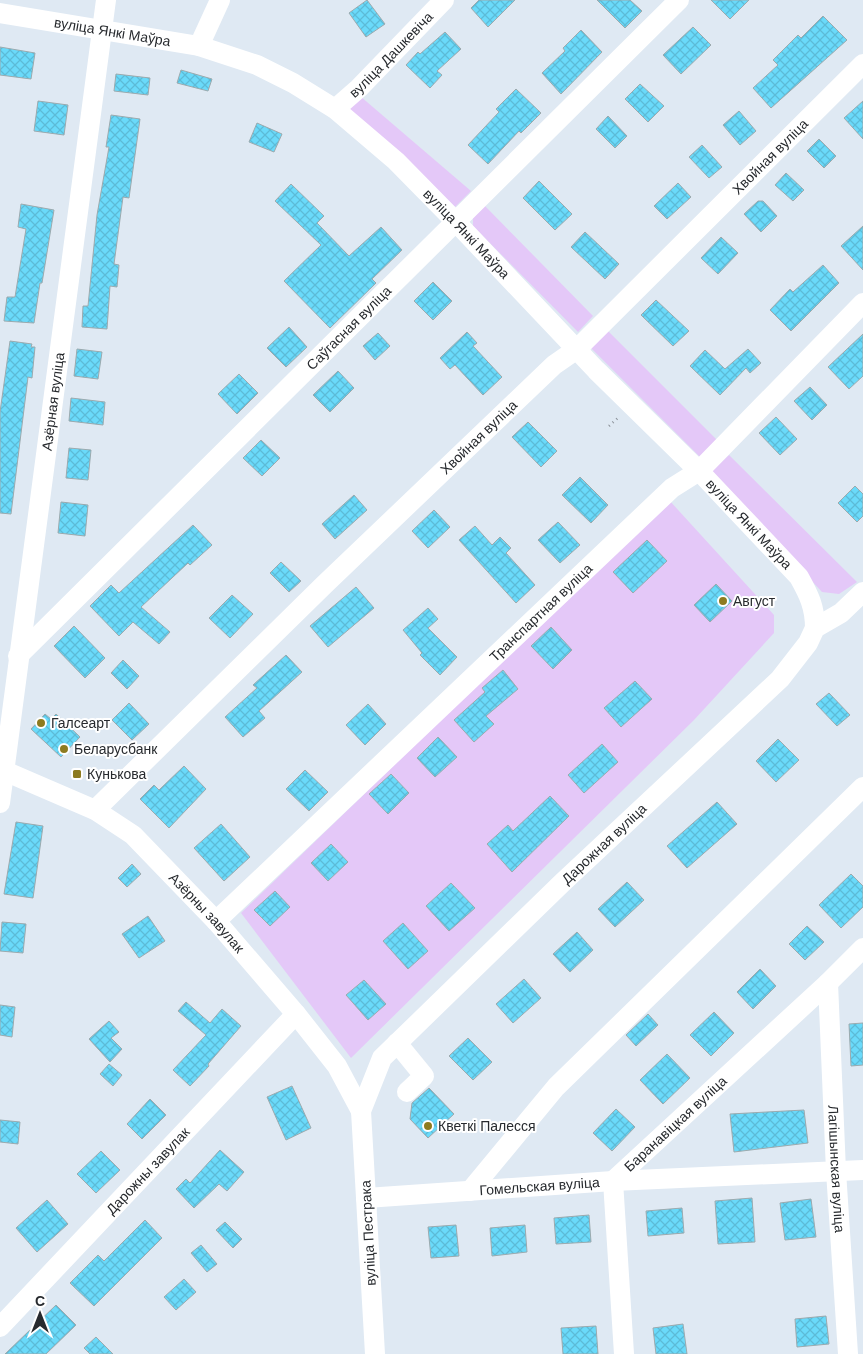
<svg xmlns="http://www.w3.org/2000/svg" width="863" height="1354" font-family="'DM Sans',sans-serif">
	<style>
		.green { fill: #e4c8f8 }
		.building { fill: url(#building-cross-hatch); stroke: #9caaae }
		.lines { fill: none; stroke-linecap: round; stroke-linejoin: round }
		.path { stroke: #8a9097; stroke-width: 2.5; stroke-dasharray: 1 4; stroke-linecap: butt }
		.minor { stroke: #fff; stroke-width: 20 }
		.poi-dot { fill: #8d7b20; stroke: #fff; stroke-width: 2 }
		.labels { text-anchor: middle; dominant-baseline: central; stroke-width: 4; stroke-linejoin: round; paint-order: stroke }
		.street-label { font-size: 14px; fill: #272a2e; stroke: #fff }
		.poi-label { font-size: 14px; fill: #272a2e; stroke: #fff; text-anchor: start }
	</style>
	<defs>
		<pattern id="building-cross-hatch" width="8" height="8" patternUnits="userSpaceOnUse" patternTransform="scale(1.25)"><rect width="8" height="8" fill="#6adafa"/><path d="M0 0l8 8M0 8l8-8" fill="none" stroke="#5cbbd7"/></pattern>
	</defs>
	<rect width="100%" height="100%" fill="#dfe9f3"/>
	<path class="green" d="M360,96L471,191L455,207L345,108Z
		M485,206L593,316L578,332L473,226V218Z
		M607,330L717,440L700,457L590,347Z
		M729,455L857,582L839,594L822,592L711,472Z
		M669,500L774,615V633L694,720L351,1058L241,913Z"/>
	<path class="building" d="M367,0L385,24L366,37L349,13Z
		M479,0H515L488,27L471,8Z
		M597,0H630L642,11L625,28Z
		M711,0H749L730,19Z
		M823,16L847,40L771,108L753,88L778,65L773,60L798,35L801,38Z
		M693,27L711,45L681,74L663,55Z
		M581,30L602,52L561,94L542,73L565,51L563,48Z
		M445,32L461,49L437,71L442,75L430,88L406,65L418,52L420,54Z
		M0,47L35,53L31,79L0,75Z
		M181,70L212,79L208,91L177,83Z
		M116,74L150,78L148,95L114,91Z
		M640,84L664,106L648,122L625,99Z
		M516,89L541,113L521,133L519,131L488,164L468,145L499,112L496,109Z
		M38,101L68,105L64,135L34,131Z
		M863,101V139L844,118Z
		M739,111L756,131L740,145L723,125Z
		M111,115L140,119L129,198L123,197L114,264L119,265L117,287L110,286L107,329L82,327L83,306H88L97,215L109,147H106Z
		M608,116L627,136L615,148L596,129Z
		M257,123L282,134L274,152L249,142Z
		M819,139L836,156L824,168L807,151Z
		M702,145L722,167L709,178L689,157Z
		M786,173L804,190L793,201L775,185Z
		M539,181L572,214L555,230L523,198Z
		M678,183L691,197L667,219L654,206Z
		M291,184L324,216L317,223L349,256L381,227L402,250L372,279L376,283L330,328L284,281L321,245L275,201Z
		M758,201H763L777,216L761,232L744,214Z
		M21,204L54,210L42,283H40L34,323L4,321L7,297H15L26,229L18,227Z
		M863,226V270L841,246Z
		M585,232L619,264L605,279L571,247Z
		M721,237L738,253L718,274L701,258Z
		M823,265L839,283L791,331L770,310L790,289L793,292Z
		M433,282L452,301L433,320L414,301Z
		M656,300L689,331L673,346L641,315Z
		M289,327L307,347L286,367L267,348Z
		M467,332L477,343L473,346L502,377L483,395L455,365L450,369L440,358Z
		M378,333L390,346L375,360L363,346Z
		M863,334V376L849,389L828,367Z
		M10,341L32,344L31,347H35L32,378L28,377L11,514L0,513V412Z
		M77,349L102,352L98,379L74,376Z
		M748,349L761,363L750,373L746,368L720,395L690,366L705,350L725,369Z
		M338,371L354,388L330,412L313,395Z
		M239,374L258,393L237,414L218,394Z
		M810,387L827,405L812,420L794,401Z
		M71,398L105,402L103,425L69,421Z
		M776,417L797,439L780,455L759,433Z
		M528,422L557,451L541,467L512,437Z
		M261,440L280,458L262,476L243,458Z
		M69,448L91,450L88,480L66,478Z
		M580,477L608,505L591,523L562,495Z
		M855,486L863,494V516L857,522L838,503Z
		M354,495L367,510L335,539L322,524Z
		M61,502L88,505L85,536L58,533Z
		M434,510L450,527L428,548L412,531Z
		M558,522L580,545L560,563L538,540Z
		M193,525L212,545L190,565L188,563L141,607L170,632L159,644L133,622L119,636L90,606L111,585L119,593Z
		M475,526L492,545L500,537L511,548L506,553L535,585L516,603L459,540Z
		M647,540L667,561L633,593L613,572Z
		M281,562L301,581L289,592L270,573Z
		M716,584L732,601L710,622L694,605Z
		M356,587L374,608L328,647L310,626Z
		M232,595L253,614L230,638L209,618Z
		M428,608L438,619L428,628L457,657L440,675L420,655L422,653L403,630Z
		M74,626L105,658L85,678L54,646Z
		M551,627L572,650L553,669L531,646Z
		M286,655L302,672L259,711L265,718L243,737L225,717L257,688L253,685Z
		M123,660L139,676L127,689L111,673Z
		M503,670L518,689L486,716L494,724L474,742L454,720L485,692L482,688Z
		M635,681L652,699L621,727L604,708Z
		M829,693L850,715L837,726L816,704Z
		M129,703L149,724L132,740L112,720Z
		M368,704L386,724L365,745L346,725Z
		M45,714L51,719L56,714L80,737L61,757L31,729Z
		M438,737L457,757L435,777L417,758Z
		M778,739L799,760L776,782L756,761Z
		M602,744L618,762L584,793L568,775Z
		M184,766L206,789L169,828L140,799L154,785L159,790Z
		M305,770L328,792L309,811L286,789Z
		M391,774L409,793L388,814L369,794Z
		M550,796L569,816L512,872L487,844L508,825L513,831Z
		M717,802L737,824L687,868L667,846Z
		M16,822L43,826L33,898L4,894Z
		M221,824L250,857L224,881L194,848Z
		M331,844L348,862L328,881L311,863Z
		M132,864L141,874L127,887L118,878Z
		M851,874L863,886V907L841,928L819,905Z
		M627,882L644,900L615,927L598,909Z
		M451,883L475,908L449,931L426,906Z
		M275,891L290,907L270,926L254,910Z
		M148,916L165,941L139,958L122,934Z
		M2,922L26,924L23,953L0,951Z
		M403,923L428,951L408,969L383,941Z
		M807,926L824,942L805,960L789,944Z
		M577,932L593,950L570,972L553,954Z
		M760,969L776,986L753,1009L737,992Z
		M524,979L541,998L513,1023L496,1004Z
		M364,980L386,1004L368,1020L346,995Z
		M186,1002L210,1023L222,1009L241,1026L208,1064L209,1066L190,1086L173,1070L206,1035L178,1011Z
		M0,1005L15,1007L12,1037L0,1035Z
		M714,1012L734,1033L711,1056L690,1035Z
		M648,1014L658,1025L636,1046L626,1035Z
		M109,1021L119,1032L111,1038L122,1049L110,1062L89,1039Z
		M863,1023V1065L851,1066L849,1024Z
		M468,1038L492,1062L473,1080L449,1056Z
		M667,1054L690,1078L663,1104L640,1080Z
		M109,1064L122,1075L113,1086L100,1074Z
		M292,1086L311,1128L286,1140L267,1097Z
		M429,1088L454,1114L428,1138L410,1119L412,1103Z
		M150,1099L166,1115L142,1139L127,1124Z
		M616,1109L635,1127L612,1151L593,1133Z
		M804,1110L808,1143L734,1152L730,1114Z
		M0,1120L20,1122L18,1144L0,1142Z
		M220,1150L244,1172L227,1191L219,1184L194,1208L176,1189L186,1179L190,1183Z
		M101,1151L120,1170L96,1193L77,1174Z
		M752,1198L755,1242L718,1244L715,1201Z
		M811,1199L816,1237L785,1240L780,1203Z
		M47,1200L68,1224L37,1252L16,1228Z
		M682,1208L684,1233L648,1236L646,1211Z
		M589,1215L591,1242L556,1244L554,1218Z
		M145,1220L162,1238L94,1306L70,1283L98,1255L104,1261Z
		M225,1222L242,1239L233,1248L216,1230Z
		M456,1225L459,1256L431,1258L428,1227Z
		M525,1225L527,1252L492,1256L490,1228Z
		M201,1245L217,1264L207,1272L191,1253Z
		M184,1279L196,1292L176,1310L164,1297Z
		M56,1305L76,1325L46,1354H5Z
		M826,1316L829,1344L797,1347L795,1319Z
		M683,1324L687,1354H656L653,1328Z
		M596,1326L598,1354H563L561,1328Z
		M96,1337L113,1354H90L84,1348Z"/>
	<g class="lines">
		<path class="path" d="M609,426L620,416"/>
		<g class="minor">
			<path id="s1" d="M0,13L199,46L257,65L293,83L335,109L396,161L455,221L596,370L699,471L799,577C809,595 815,607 815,628"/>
			<path d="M199,46L220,0"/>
			<path id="s2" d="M335,109L359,88L444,0"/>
			<path id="s3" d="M18,656L679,0"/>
			<path id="s4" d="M0,769L95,810L133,835L216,921L296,1014L337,1066L361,1111"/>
			<path id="s5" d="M0,803L106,0"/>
			<path id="s6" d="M95,810L325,584L554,365L577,349L863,64"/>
			<path id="s7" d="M216,921L672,488L699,471L863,303"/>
			<path id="s8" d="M828,983L836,1171L848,1354"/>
			<path d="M397,1043L424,1076L407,1092"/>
			<path d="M470,1191L556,1087L863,787"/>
			<path id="s9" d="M366,1198L613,1181L863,1170"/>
			<path id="s10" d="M0,1327L296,1014"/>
			<path id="s11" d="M375,1354L361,1111L382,1058L562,883L780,679L808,643L815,628L841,613L863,592"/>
			<path id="s12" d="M624,1354L613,1181L828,983L863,948"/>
		</g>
	</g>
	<g class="poi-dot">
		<circle cx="723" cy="601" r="5"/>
		<circle cx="41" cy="723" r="5"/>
		<circle cx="64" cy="749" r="5"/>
		<rect x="72" y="769" width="10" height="10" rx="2.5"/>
		<circle cx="428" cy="1126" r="5"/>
	</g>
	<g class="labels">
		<g class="street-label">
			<text stroke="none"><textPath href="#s1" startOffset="114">вуліца Янкі Маўра</textPath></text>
			<text stroke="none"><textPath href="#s2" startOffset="78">вуліца Дашкевіча</textPath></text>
			<text stroke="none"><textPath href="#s6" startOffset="940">Хвойная вуліца</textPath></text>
			<text stroke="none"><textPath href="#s1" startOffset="534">вуліца Янкі Маўра</textPath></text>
			<text stroke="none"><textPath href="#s3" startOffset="466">Саўгасная вуліца</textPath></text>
			<text stroke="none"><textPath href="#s5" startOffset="405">Азёрная вуліца</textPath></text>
			<text stroke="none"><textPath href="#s6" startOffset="535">Хвойная вуліца</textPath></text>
			<text stroke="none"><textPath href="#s1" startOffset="939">вуліца Янкі Маўра</textPath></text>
			<text stroke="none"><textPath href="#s7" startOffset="448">Транспартная вуліца</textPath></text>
			<text stroke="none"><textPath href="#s11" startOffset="609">Дарожная вуліца</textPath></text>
			<text stroke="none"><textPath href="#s4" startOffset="256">Азёрны завулак</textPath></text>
			<text stroke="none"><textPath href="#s12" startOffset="258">Баранавіцкая вуліца</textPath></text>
			<text stroke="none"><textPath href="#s8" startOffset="186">Лагішынская вуліца</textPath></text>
			<text stroke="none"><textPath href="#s10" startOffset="215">Дарожны завулак</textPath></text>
			<text stroke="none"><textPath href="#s9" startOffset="174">Гомельская вуліца</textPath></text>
			<text transform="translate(368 1233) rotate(-93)">вуліца Пестрака</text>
		</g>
		<g class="poi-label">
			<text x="733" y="601">Август</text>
			<text x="51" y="723">Галсеарт</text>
			<text x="74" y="749">Беларусбанк</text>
			<text x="87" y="774">Кунькова</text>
			<text x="438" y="1126">Кветкі Палесся</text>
		</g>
	</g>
	<g transform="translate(40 1314)" stroke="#ffffff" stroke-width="4" paint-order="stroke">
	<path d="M0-4L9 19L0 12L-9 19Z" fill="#272a2e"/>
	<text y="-8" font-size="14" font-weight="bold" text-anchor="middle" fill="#272a2e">С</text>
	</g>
</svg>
